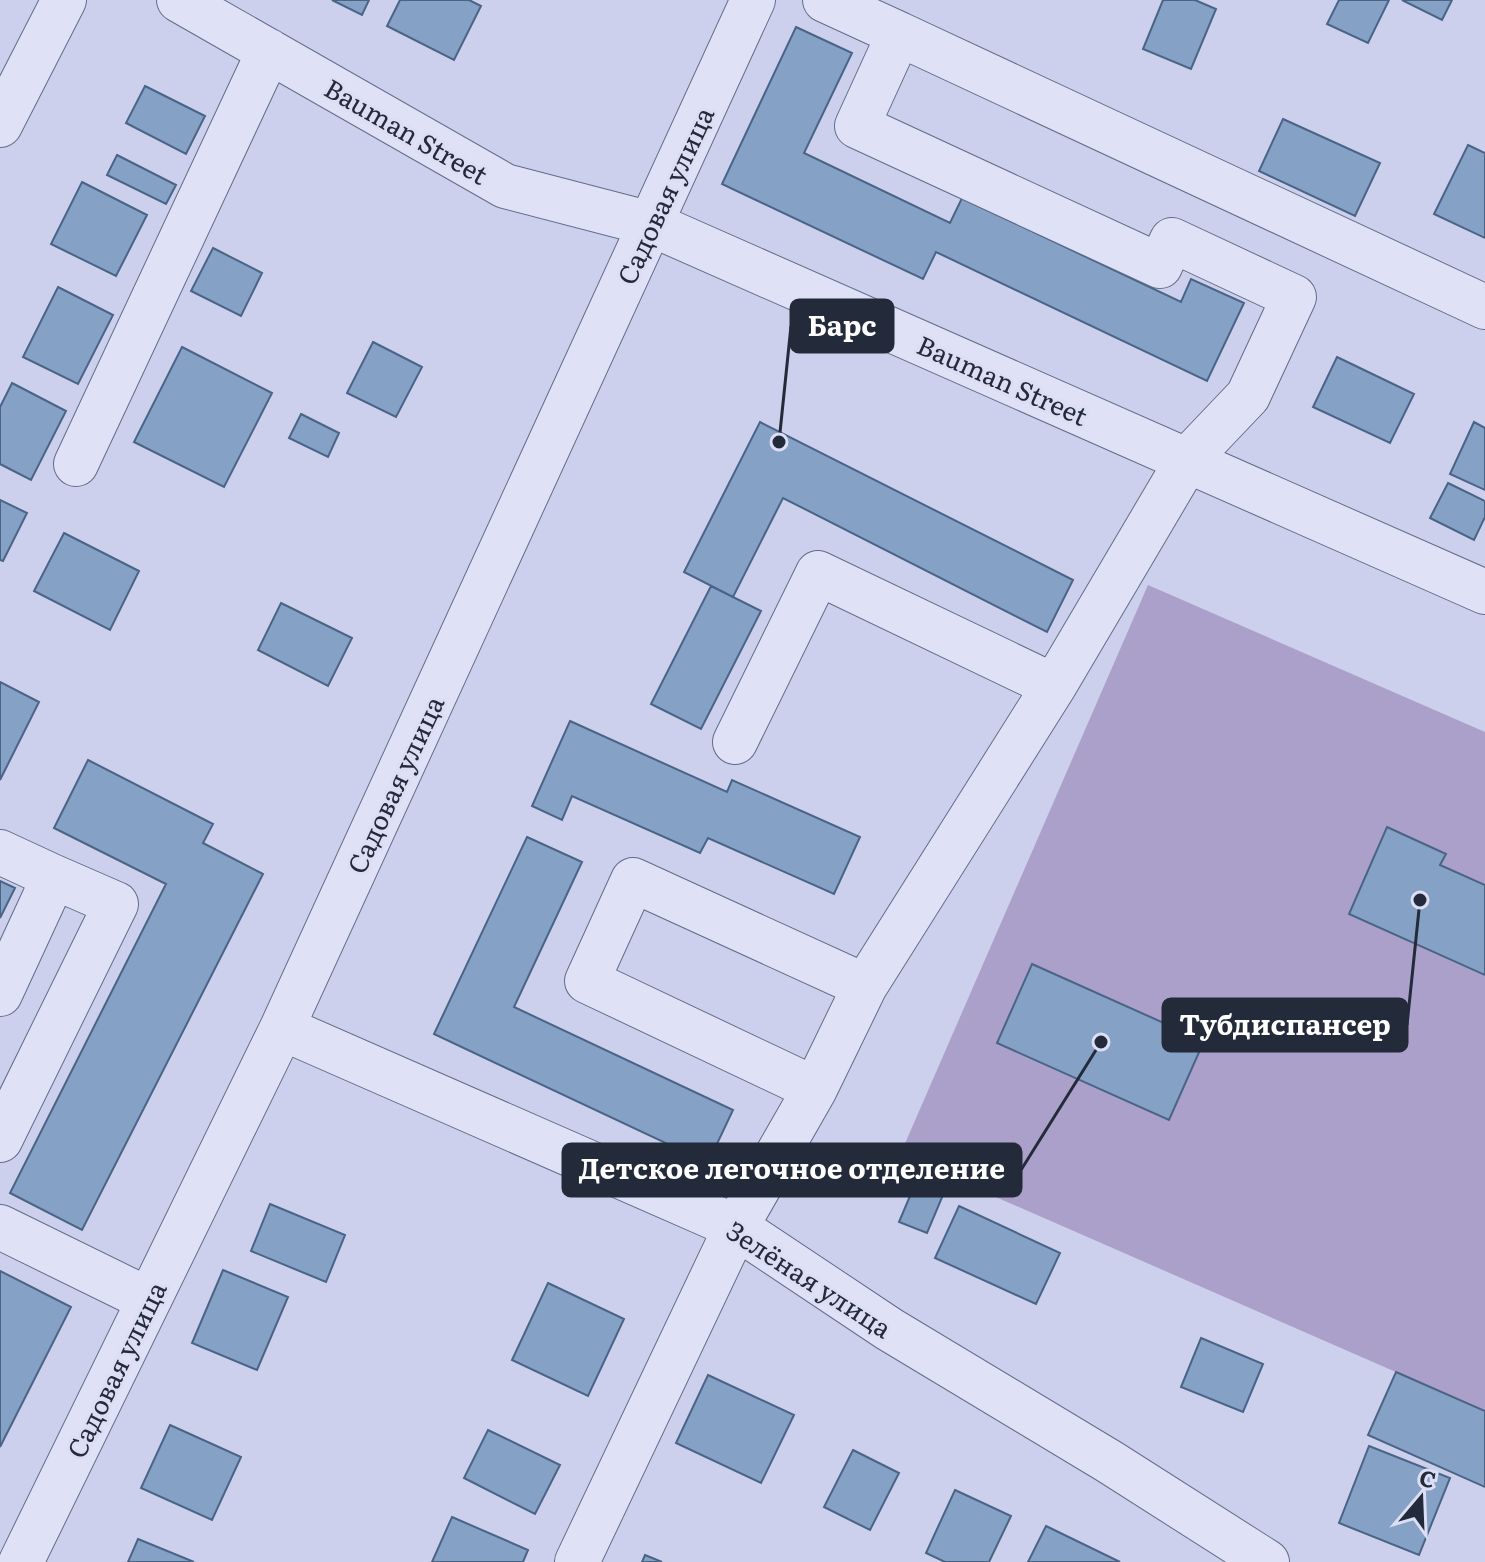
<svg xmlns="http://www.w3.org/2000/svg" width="1485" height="1562" font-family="Literata,serif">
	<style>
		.green { fill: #aba0c9 }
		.building { fill: #85a1c6; stroke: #496485; stroke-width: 2 }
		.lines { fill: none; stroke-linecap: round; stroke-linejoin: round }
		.minor-casing { stroke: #616d88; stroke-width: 46 }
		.minor { stroke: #dfe2f7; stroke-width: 44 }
		.labels { text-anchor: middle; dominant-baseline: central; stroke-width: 6; stroke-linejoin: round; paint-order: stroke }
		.street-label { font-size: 26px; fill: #232b3a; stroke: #dbdef4 }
		.leader { fill: none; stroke: #232b3a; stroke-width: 3 }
		.callout-dot { fill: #232b3a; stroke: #dbdef4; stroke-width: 3 }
		.callout { fill: #232b3a; stroke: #232b3a; stroke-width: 3 }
		.callout-label { font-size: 28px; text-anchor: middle; font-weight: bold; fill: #fff }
	</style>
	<rect width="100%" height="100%" fill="#ccd0ec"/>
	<path class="green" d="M1148,585L1485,732V1411L900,1155Z"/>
	<path class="building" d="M332,0H369L362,15Z
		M400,0H469L481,6L454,60L387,26Z
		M1163,0H1195L1216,9L1191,69L1143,49Z
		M1339,0H1389L1368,43L1327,24Z
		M1402,0H1452L1442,20Z
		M796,27L852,53L804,153L950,223L962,198L1181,302L1191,279L1244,303L1207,381L936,252L923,279L722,184Z
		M145,86L205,116L186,154L126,123Z
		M1283,119L1380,163L1355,216L1259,171Z
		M1468,145L1485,153V238L1434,214Z
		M117,155L176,185L166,204L107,175Z
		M82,182L147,215L116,276L51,244Z
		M213,248L262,273L241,316L191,291Z
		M58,287L113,315L78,384L23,357Z
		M373,342L422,367L396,417L347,393Z
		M182,347L272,393L224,487L134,442Z
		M1337,357L1414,394L1390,443L1313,407Z
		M12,383L66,411L31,480L0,464V407Z
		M301,414L339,433L328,457L289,438Z
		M760,422L1073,580L1047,632L783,498L733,597L684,572Z
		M1474,422L1485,428V490L1450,474Z
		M1448,483L1485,501V517L1474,540L1430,518Z
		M0,500L27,513L3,561L0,560Z
		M64,533L139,571L110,630L34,591Z
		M711,586L761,611L701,729L651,704Z
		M281,603L352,638L328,686L258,650Z
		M0,682L39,702L0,780Z
		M570,721L727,792L732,780L860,837L834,894L708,838L700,853L572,796L562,820L532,806Z
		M88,760L213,824L203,843L263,874L82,1230L10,1193L166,884L54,828Z
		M1387,827L1446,854L1440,865L1485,885V975L1349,914Z
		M527,837L582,862L514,1007L733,1110L708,1163L434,1034Z
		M0,881L15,888L0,918Z
		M1032,964L1204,1041L1169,1120L997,1043Z
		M915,1184L943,1195L927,1233L899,1222Z
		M270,1204L345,1235L326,1282L251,1251Z
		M959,1206L1060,1253L1036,1304L935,1258Z
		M223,1270L288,1297L257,1370L192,1343Z
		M0,1271L71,1307L0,1447Z
		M548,1283L624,1319L588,1396L512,1360Z
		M1201,1338L1263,1364L1243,1412L1181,1387Z
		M1396,1372L1485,1411V1487L1368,1435Z
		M708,1375L794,1415L761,1483L676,1443Z
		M170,1425L241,1457L212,1520L141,1488Z
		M488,1430L560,1465L535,1514L464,1478Z
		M1369,1446L1450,1478L1419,1555L1339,1523Z
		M853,1450L899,1473L870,1530L824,1507Z
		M955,1490L1011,1516L989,1562H945L926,1553Z
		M452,1517L528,1550L523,1562H432Z
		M1046,1526L1120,1562H1028Z
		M138,1539L194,1562H128Z
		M645,1555L662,1562H642Z"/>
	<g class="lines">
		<defs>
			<path id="minor" d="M179,0L505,186L651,224L1485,592
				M899,34L1485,307
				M0,125L64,0
				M76,464L269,51
				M735,742L818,573L1054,686
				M0,852L54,877L0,994
				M282,1028L736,1227L889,1329L1110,1462L1267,1562
				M815,1089L587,981L633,880L865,986
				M0,1140L116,904L54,877
				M0,1227L149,1300
				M21,1562L282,1028L753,0
				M577,1562L736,1227L815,1089L865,986L1054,686L1188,459L1248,396L1294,297L1172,240L1160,266L857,126L899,34L825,0"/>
		</defs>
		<use href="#minor" class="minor-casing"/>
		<use href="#minor" class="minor"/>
	</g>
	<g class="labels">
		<g class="street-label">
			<text transform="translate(407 130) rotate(30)">Bauman Street</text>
			<text transform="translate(664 195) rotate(-65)">Садовая улица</text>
			<text transform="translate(1003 379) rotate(24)">Bauman Street</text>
			<text transform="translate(394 784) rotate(-65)">Садовая улица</text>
			<text transform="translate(810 1278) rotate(33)">Зелёная улица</text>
			<text transform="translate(115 1369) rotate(-64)">Садовая улица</text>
		</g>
	</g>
	<path class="leader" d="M779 442L791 326M1420 900L1407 1025M1101 1042L1021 1170"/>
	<g class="callout-dot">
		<circle cx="779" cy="442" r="8"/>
		<circle cx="1420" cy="900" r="8"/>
		<circle cx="1101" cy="1042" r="8"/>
	</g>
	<g class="callout">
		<rect x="791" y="300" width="102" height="52" rx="8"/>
		<rect x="1163" y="999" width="244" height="52" rx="8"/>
		<rect x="563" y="1144" width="458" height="52" rx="8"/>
	</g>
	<g class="callout-label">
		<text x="842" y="336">Барс</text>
		<text x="1285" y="1035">Тубдиспансер</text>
		<text x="792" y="1179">Детское легочное отделение</text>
	</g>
	<g transform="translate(1421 1498) rotate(19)" stroke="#dbdef4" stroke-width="6" paint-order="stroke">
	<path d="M0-6L14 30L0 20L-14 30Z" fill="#232b3a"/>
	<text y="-12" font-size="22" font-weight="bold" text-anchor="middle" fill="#232b3a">С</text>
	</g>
</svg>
